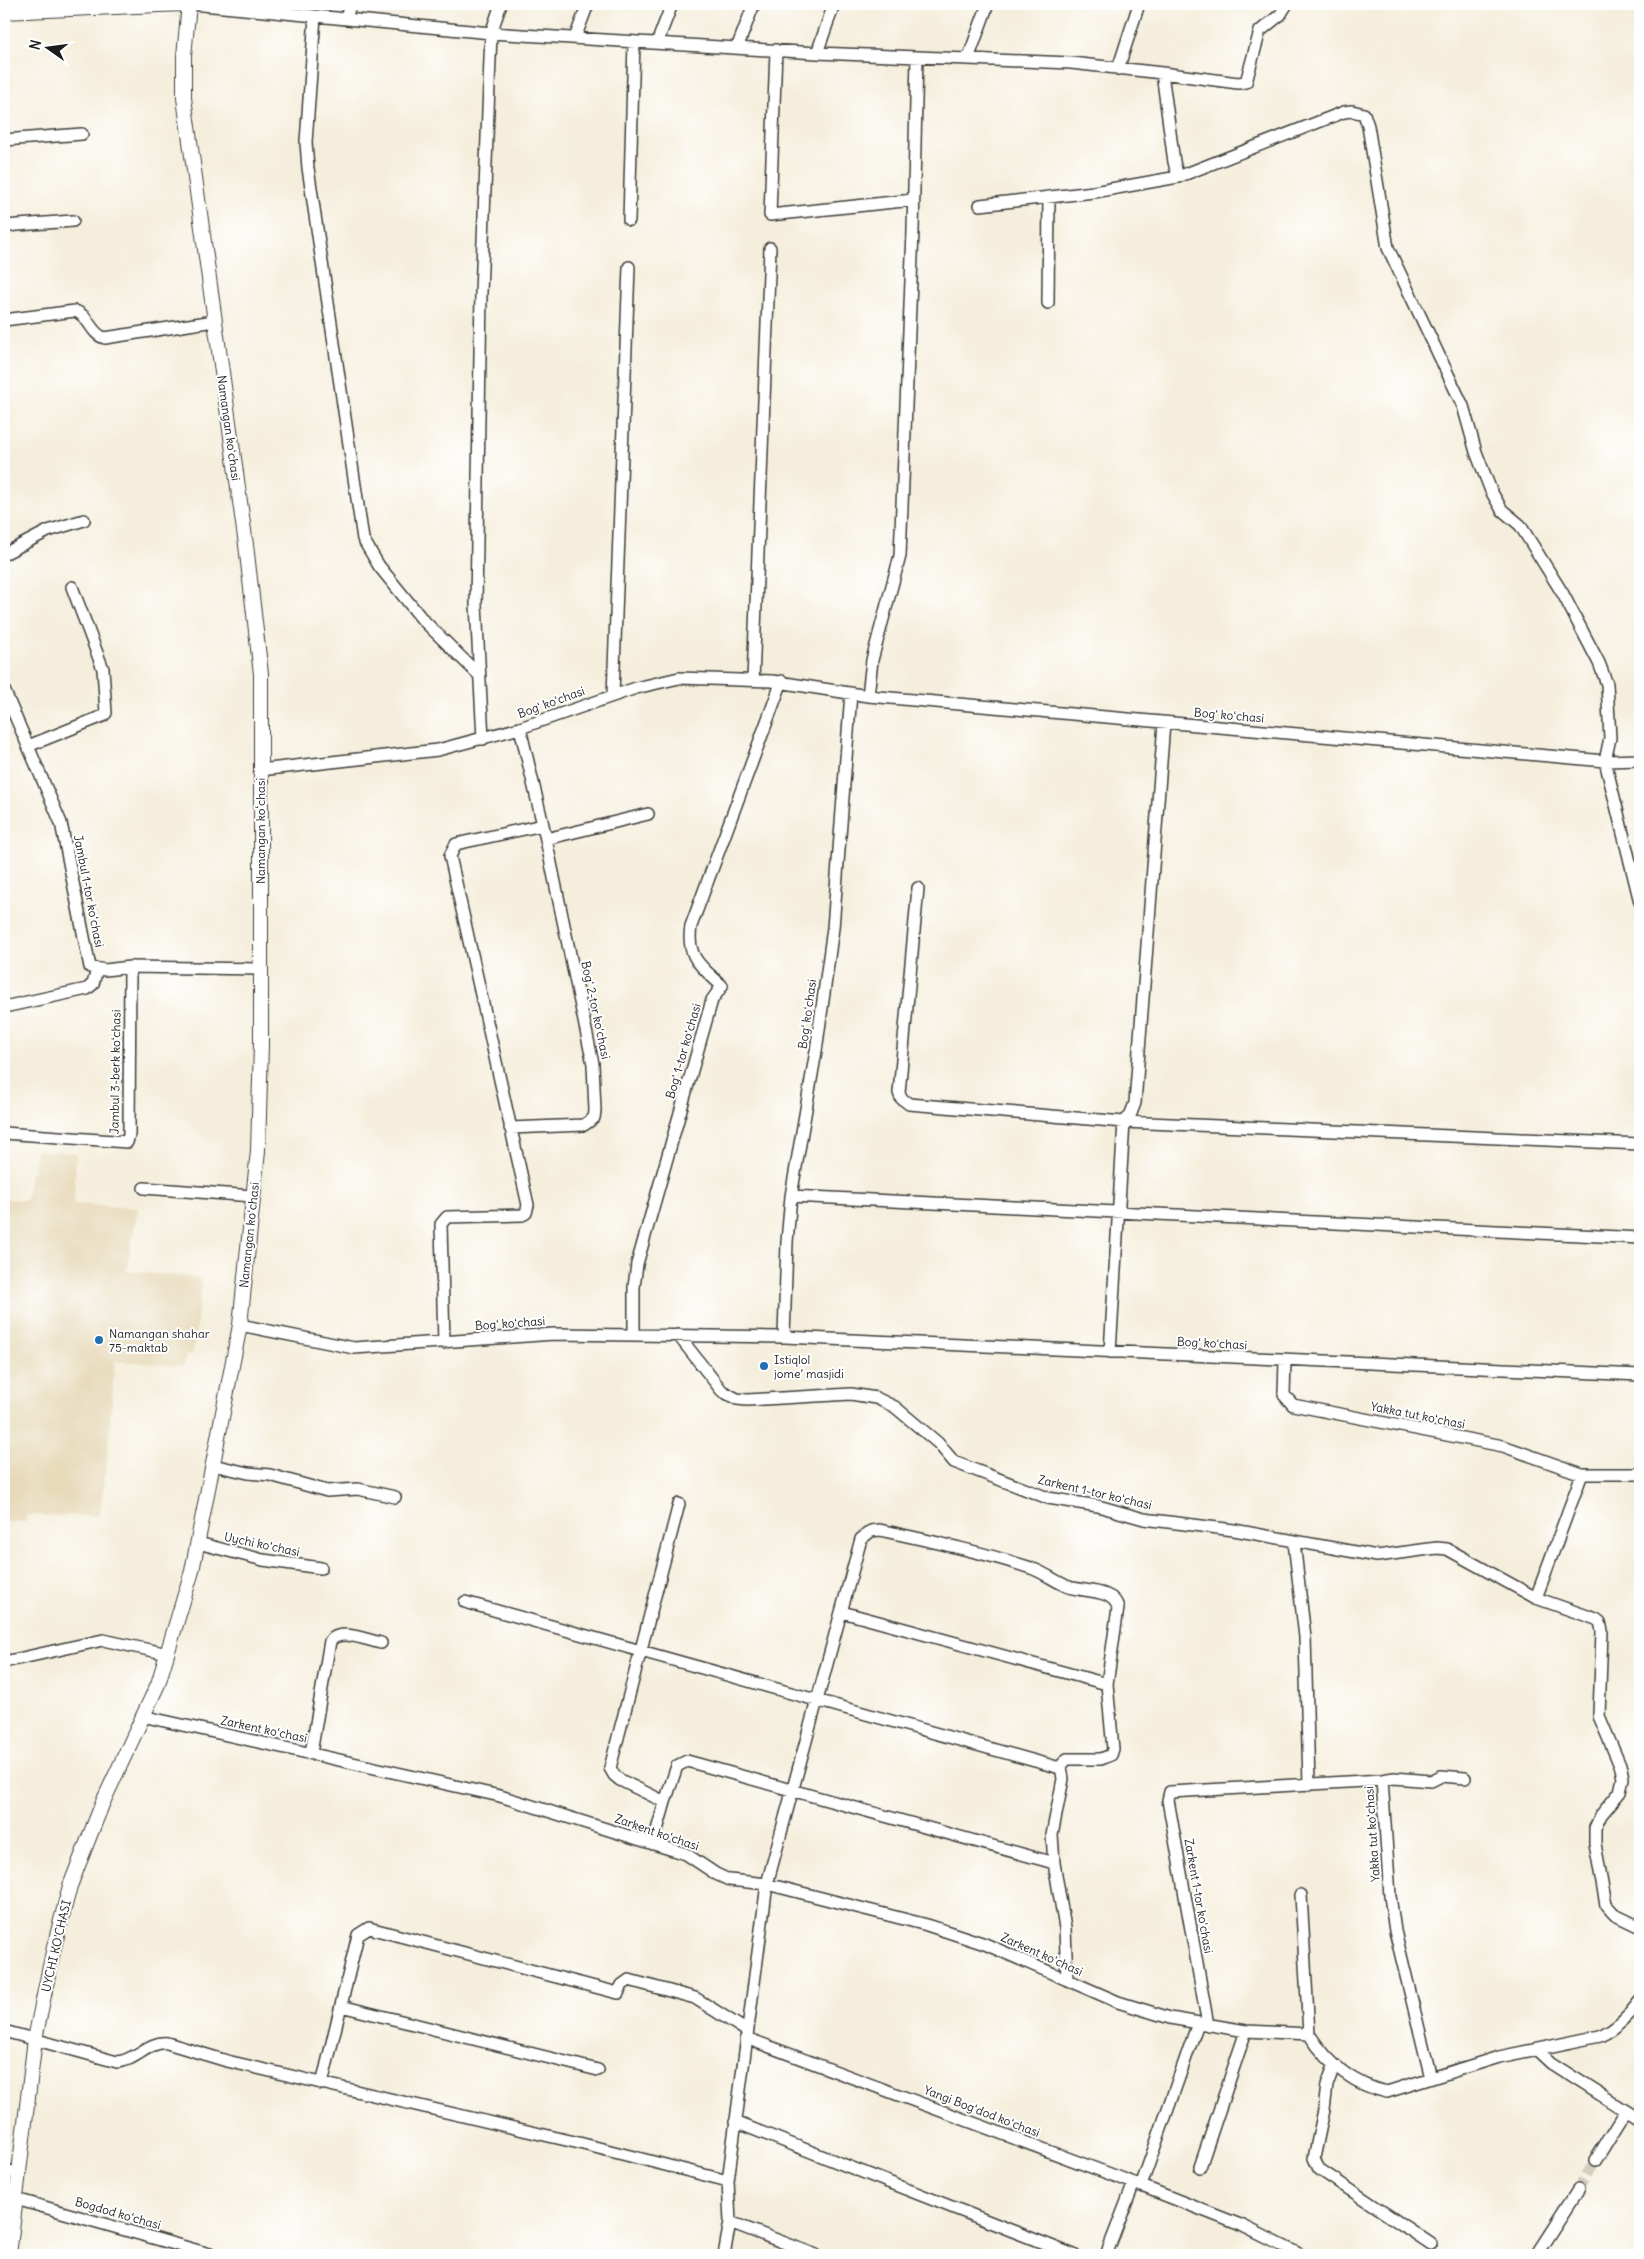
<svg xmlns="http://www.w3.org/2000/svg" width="1644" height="2259" font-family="Delius,sans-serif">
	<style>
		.built { fill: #e7daba }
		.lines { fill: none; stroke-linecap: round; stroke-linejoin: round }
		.minor-tunnel { stroke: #d4cebf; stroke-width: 11; stroke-dasharray: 11 5.5; stroke-linecap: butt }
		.minor-casing { stroke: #3d3c39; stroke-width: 14 }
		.major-casing { stroke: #3d3c39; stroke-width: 16 }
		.minor { stroke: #fff; stroke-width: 11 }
		.major { stroke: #fff; stroke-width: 14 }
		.poi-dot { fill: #1f6fb2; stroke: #fff; stroke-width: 2 }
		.labels { text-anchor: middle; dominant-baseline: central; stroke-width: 4; stroke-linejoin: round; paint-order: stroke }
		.street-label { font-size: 12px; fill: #1c1c1c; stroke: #fff }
		.poi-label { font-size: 12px; fill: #1c1c1c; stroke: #fff; text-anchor: start }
	</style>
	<rect width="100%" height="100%" fill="#fff"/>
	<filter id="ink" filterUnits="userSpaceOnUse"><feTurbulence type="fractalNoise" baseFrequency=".02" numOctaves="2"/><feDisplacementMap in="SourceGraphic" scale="10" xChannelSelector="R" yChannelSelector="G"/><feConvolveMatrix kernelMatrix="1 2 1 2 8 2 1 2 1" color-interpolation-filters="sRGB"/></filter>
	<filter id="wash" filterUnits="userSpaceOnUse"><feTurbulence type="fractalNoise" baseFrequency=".0096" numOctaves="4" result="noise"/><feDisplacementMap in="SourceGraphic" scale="20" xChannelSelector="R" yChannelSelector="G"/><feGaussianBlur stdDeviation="1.12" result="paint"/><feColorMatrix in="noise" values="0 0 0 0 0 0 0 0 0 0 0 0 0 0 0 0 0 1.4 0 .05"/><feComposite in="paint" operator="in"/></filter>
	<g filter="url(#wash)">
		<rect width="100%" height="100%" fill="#f5eedc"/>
		<path class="built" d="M36,1150L76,1153L74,1204L138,1208L126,1271L202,1278L193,1355H186L184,1366L115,1361L107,1461L99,1516L26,1515V1522H4V1199L23,1200L27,1199L30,1173H34Z"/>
	</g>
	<g filter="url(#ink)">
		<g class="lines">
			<path class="minor-tunnel" d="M1578,2190L1595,2161"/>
			<defs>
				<path id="minor" d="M192,4L491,33L817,53L1071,63L1162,73L1174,162L1178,177L1344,112L1352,111L1364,114L1368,126L1388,248L1463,406L1476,452L1491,491L1502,510L1520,525L1563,594L1599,663L1607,684L1610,738L1605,761L1640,902
					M315,16L306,142L308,168L363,539L379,566L422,619L478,674
					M345,19L351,4
					M575,38L588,4
					M657,43L672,4
					M737,48L754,4
					M776,50L770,215L913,200
					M817,53L834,4
					M968,59L988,4
					M1118,69L1139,4
					M1162,73L1238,83L1246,82L1260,31L1280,15L1287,4
					M4,140L82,134
					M980,205L1094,192L1178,177
					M629,220L634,42
					M4,226L73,221
					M1048,303L1049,197
					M4,320L75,311C89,315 91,335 105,338L214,321
					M4,554L48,531L84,520
					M753,680L770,248
					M4,690L61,823L90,967L105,970L130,967L261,969
					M613,695L629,267
					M868,696L872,660L900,556L913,231L917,57
					M483,739L476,604L481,293L491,33L501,4
					M28,746L103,716L106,713L103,669L72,587
					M260,770L438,750L520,728L636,688L679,678L772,681L868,696L1605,761L1640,760
					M546,839L648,814
					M918,888L899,1093L901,1098L909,1104L1124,1122L1640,1144
					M4,1007L87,989L93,984L97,969
					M510,1128L584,1125L594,1118L595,1111L593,1064L543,825L520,728
					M4,1133L127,1142L129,1135L130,967
					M144,1188L253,1196
					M791,1196L1640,1238
					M240,1325L354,1348L554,1334L784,1337L1640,1375
					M634,1334V1287L637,1264L712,1000L722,986C701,966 686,958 691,926L782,681
					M678,1335L722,1391L737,1399L747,1400L851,1394L876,1398L895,1407L938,1443L954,1462L1048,1498L1098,1506L1144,1519L1234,1530L1377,1556L1437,1548L1447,1549L1536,1598L1596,1619L1600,1622L1602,1631L1599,1716L1621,1768L1623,1778L1620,1792L1601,1815L1595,1828V1844L1606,1905L1615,1915L1640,1927
					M784,1337L787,1242L791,1196L816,1051L833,928L851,693
					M444,1343L441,1224L447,1217L522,1215L526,1213L528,1205L450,856L456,844L543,825
					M1110,1352L1124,1122L1130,1116L1135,1103L1164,723
					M1285,1360L1284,1395L1293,1405L1503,1446L1582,1474H1640
					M213,1465L248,1473L270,1475L327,1491L358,1489L395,1497
					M1294,1542L1305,1637L1309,1785
					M198,1543L263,1560L321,1568
					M1536,1598L1582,1474
					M465,1602L1060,1768
					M4,1662L103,1640L168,1654
					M142,1716L500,1796L686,1854L716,1874L729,1880L767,1884L927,1925L985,1944L1118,2002L1170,2018L1246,2031L1309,2034C1327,2062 1353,2085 1387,2092L1499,2057L1600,2036C1617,2028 1629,2016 1640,2001
					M311,1753L330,1641C341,1628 366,1640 381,1643
					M1382,1780L1394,1778L1431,1781L1441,1776L1465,1778
					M665,1802L677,1766L687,1761L1054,1863L1065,1928L1067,1980
					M653,1844L665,1802L620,1780L614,1775L610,1768L679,1504
					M1054,1863L1052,1835L1063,1779L1061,1766L1067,1759H1101L1111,1755L1113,1749L1107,1684
					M1301,1895L1309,2034
					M341,2006L598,2070
					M1208,2025L1168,1800L1170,1792L1382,1780L1390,1896L1395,1931L1431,2078
					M4,2031L117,2062C136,2061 148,2041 167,2043L227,2061L579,2143L728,2181
					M746,2038L1134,2183L1106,2255
					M1537,2050L1551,2063L1640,2120
					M1334,2066L1327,2085L1324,2110L1314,2158L1319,2169L1431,2244
					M322,2084L358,1935L369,1928L618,1993L622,1985L629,1980L695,1998L747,2031
					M735,2122L1074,2255
					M1595,2161L1626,2111
					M1200,2167L1246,2031
					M4,2172H19
					M1134,2183L1243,2226L1301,2255
					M1141,2186L1198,2023
					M16,2199L213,2255
					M730,2222L816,2255
					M724,2255L730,2222L728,2181L767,1884L861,1539L871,1531L880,1530C930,1541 982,1552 1031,1568C1045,1573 1056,1582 1069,1587C1085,1592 1114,1589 1118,1608L1107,1684L842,1612
					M1536,2255L1578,2190"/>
				<path id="major" d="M4,12L181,4
					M9,2255L35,2039L54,1947L70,1886L103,1802L158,1684L192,1571L240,1325L258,1151L261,1044V674L246,545L184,98V56L189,4"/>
			</defs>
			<use href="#minor" class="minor-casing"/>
			<use href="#major" class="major-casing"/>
			<use href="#minor" class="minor"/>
			<use href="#major" class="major"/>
		</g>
	</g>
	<g class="poi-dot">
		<circle cx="99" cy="1340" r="5"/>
		<circle cx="764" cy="1366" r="5"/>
	</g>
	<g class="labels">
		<g class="street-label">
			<text transform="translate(229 428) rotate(82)">Namangan koʻchasi</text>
			<text transform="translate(551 702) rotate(-20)">Bogʻ koʻchasi</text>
			<text transform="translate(1229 715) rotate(5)">Bogʻ koʻchasi</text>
			<text transform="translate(260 831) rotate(-90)">Namangan koʻchasi</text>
			<text transform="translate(89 891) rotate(79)">Jambul 1-tor koʻchasi</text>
			<text transform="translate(596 1010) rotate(78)">Bogʻ 2-tor koʻchasi</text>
			<text transform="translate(807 1014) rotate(-82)">Bogʻ koʻchasi</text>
			<text transform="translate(683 1051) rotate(-74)">Bogʻ 1-tor koʻchasi</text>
			<text transform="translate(115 1072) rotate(-89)">Jambul 3-berk koʻchasi</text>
			<text transform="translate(249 1235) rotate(-84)">Namangan koʻchasi</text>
			<text transform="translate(510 1323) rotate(-4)">Bogʻ koʻchasi</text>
			<text transform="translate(1212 1343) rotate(3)">Bogʻ koʻchasi</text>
			<text transform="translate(1418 1415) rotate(11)">Yakka tut koʻchasi</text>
			<text transform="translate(1095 1492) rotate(13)">Zarkent 1-tor koʻchasi</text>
			<text transform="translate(262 1544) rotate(12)">Uychi koʻchasi</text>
			<text transform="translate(264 1729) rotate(12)">Zarkent koʻchasi</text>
			<text transform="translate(657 1832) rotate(19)">Zarkent koʻchasi</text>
			<text transform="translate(1372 1834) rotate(-94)">Yakka tut koʻchasi</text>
			<text transform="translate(1199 1896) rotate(80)">Zarkent 1-tor koʻchasi</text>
			<text transform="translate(56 1946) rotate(-77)">UYCHI KO'CHASI</text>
			<text transform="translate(1042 1954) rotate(24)">Zarkent koʻchasi</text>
			<text transform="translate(982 2111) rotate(21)">Yangi Bogʻdod koʻchasi</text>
			<text transform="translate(118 2213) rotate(16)">Bogdod koʻchasi</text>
		</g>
		<g class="poi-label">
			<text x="109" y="1333">Namangan shahar<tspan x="109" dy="14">75-maktab</tspan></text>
			<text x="774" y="1359">Istiqlol<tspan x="774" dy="14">jome’ masjidi</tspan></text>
		</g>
	</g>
	<rect width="1644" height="2259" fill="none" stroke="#fff" stroke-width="20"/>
	<g transform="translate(48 48) rotate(284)" stroke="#ffffff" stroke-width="4" paint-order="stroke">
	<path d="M0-4L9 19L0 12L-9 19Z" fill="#1c1c1c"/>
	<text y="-8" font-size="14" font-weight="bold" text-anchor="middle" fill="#1c1c1c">N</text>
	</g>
</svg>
